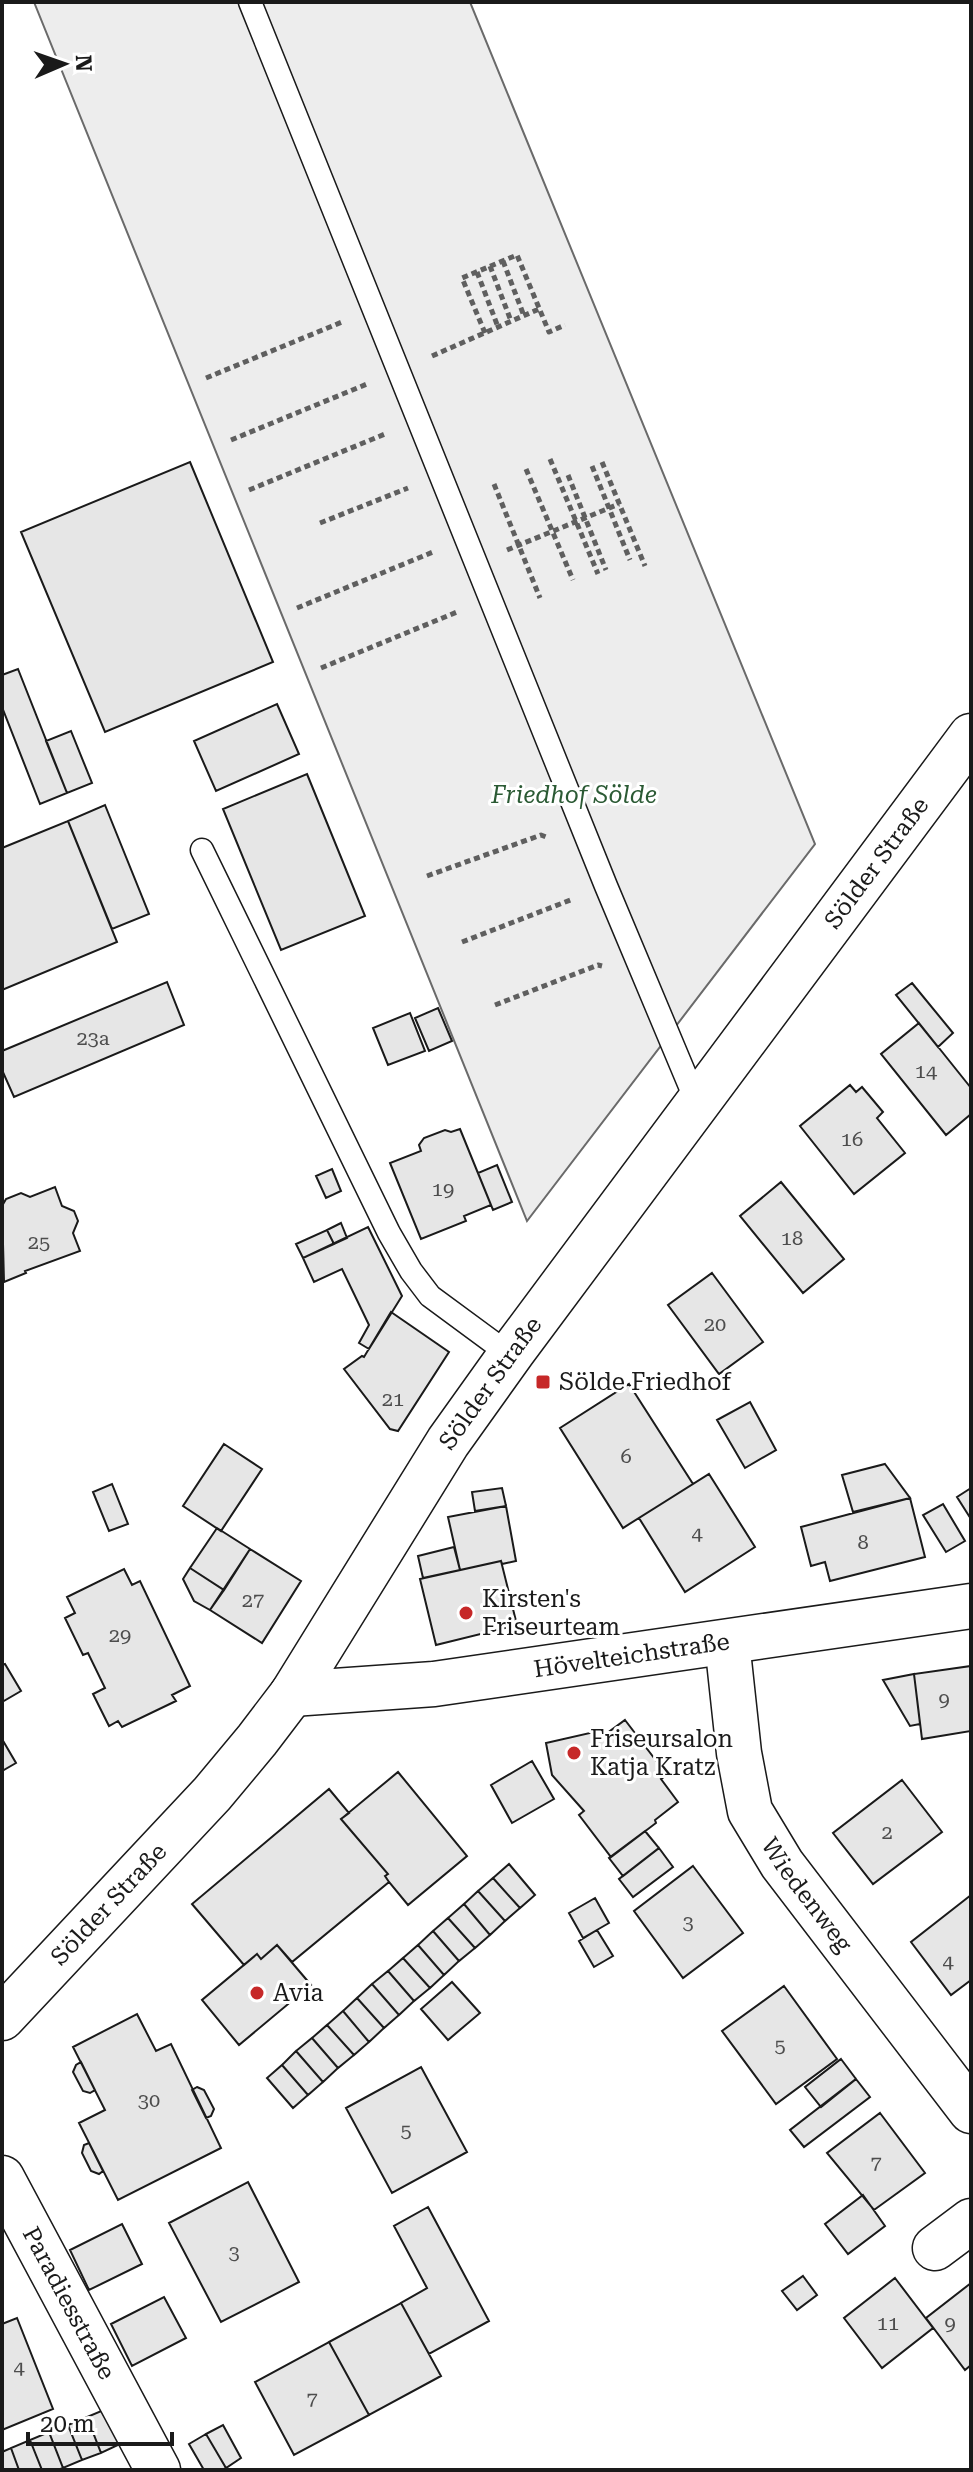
<svg xmlns="http://www.w3.org/2000/svg" width="973" height="2472" font-family="'Roboto Serif',serif">
	<style>
		.built { fill: #ededed; stroke: #6a6a6a; stroke-width: 2 }
		.building { fill: #e6e6e6; stroke: #1a1a1a; stroke-width: 2 }
		.lines { fill: none; stroke-linecap: round; stroke-linejoin: round }
		.lane-casing { stroke: #1a1a1a; stroke-width: 25 }
		.street-casing { stroke: #1a1a1a; stroke-width: 47 }
		.secondary-casing { stroke: #1a1a1a; stroke-width: 47 }
		.path { stroke: #5f5f5f; stroke-width: 5; stroke-dasharray: 6 4; stroke-linecap: butt }
		.lane { stroke: #fff; stroke-width: 22 }
		.street { stroke: #fff; stroke-width: 44 }
		.secondary { stroke: #fff; stroke-width: 44 }
		.poi-dot { fill: #c62828; stroke: #fff; stroke-width: 3 }
		.labels { text-anchor: middle; dominant-baseline: central; stroke-width: 6; stroke-linejoin: round; paint-order: stroke }
		.number-label { font-size: 20px; fill: #4d4d4d }
		.park-label { font-size: 24px; font-style: italic; fill: #2b5a34; stroke: #fff }
		.street-label { font-size: 24px; fill: #1a1a1a; stroke: #fff }
		.poi-label { font-size: 24px; fill: #1a1a1a; stroke: #fff; text-anchor: start }
	</style>
	<rect width="100%" height="100%" fill="#fff"/>
	<path class="built" d="M34,2H470L815,844L527,1221Z"/>
	<path class="building" d="M190,462L273,662L105,732L21,532Z
		M18,669L67,793L40,804L2,707V675Z
		M277,704L299,754L216,791L194,741Z
		M71,731L92,783L67,793L46,741Z
		M307,774L365,916L281,950L223,809Z
		M105,805L149,914L112,929L68,821Z
		M68,821L117,942L2,990V848Z
		M167,982L184,1025L14,1097L2,1070V1051Z
		M912,983L953,1033L938,1047L896,995Z
		M438,1008L452,1041L429,1051L415,1018Z
		M410,1013L425,1051L388,1065L373,1028Z
		M919,1023L971,1088V1114L946,1135L881,1054Z
		M850,1085L856,1092L862,1087L883,1112L877,1118L905,1153L854,1194L800,1126Z
		M460,1129L491,1205L464,1216L466,1221L421,1239L390,1163L421,1151L419,1145L424,1138L445,1130L451,1132Z
		M497,1165L512,1202L493,1210L478,1173Z
		M332,1169L341,1191L326,1198L316,1176Z
		M781,1182L844,1259L803,1293L740,1216Z
		M55,1187L62,1206L74,1211L78,1221L73,1233L80,1251L25,1271L26,1273L4,1282L2,1206L6,1199L21,1193L30,1197Z
		M341,1223L347,1238L334,1244L327,1230Z
		M368,1227L402,1296L369,1349L359,1343L369,1325L342,1269L314,1282L303,1258Z
		M327,1230L334,1244L303,1258L296,1244Z
		M712,1273L763,1342L719,1374L668,1305Z
		M391,1312L449,1352L398,1431L390,1429L344,1369L362,1356L364,1357Z
		M629,1384L693,1484L623,1528L560,1428Z
		M750,1402L776,1450L745,1468L717,1420Z
		M224,1444L262,1469L221,1531L183,1506Z
		M885,1464L910,1498L853,1512L842,1475Z
		M709,1474L755,1547L685,1592L639,1518Z
		M112,1484L128,1524L109,1531L93,1492Z
		M502,1488L506,1506L475,1511L472,1492Z
		M971,1488V1514L969,1516L957,1497Z
		M910,1498L925,1557L830,1581L825,1562L811,1566L801,1527Z
		M943,1504L965,1541L946,1552L923,1515Z
		M506,1506L516,1561L502,1564L501,1561L460,1570L448,1517Z
		M217,1528L250,1549L224,1590L190,1568Z
		M454,1547L460,1570L423,1578L418,1556Z
		M250,1549L301,1581L262,1643L210,1610Z
		M501,1561L517,1625L436,1645L420,1579Z
		M190,1568L224,1590L210,1610L194,1601L183,1579Z
		M124,1569L132,1585L140,1581L190,1686L172,1695L176,1701L122,1727L118,1721L109,1726L93,1694L105,1688L88,1653L83,1655L65,1618L75,1613L67,1597Z
		M5,1664L21,1691L2,1702V1665Z
		M971,1666V1731L922,1739L914,1674Z
		M914,1674L920,1724L910,1726L883,1680Z
		M625,1720L667,1775L661,1779L678,1802L655,1820L656,1823L611,1857L579,1815L584,1811L552,1775L546,1743L594,1732L599,1739Z
		M2,1739L16,1763L2,1771Z
		M532,1761L554,1799L512,1823L491,1785Z
		M398,1772L467,1856L408,1905L389,1882L385,1876L388,1874L341,1819Z
		M902,1780L942,1832L873,1884L833,1833Z
		M329,1789L349,1813L341,1819L388,1874L385,1876L389,1882L292,1962L277,1945L261,1959L257,1954L244,1965L192,1904Z
		M645,1831L659,1848L623,1876L609,1858Z
		M659,1848L673,1867L633,1897L619,1879Z
		M509,1864L535,1895L520,1908L493,1878Z
		M693,1866L743,1933L683,1978L634,1911Z
		M493,1878L520,1908L505,1921L478,1891Z
		M478,1891L505,1921L490,1935L464,1904Z
		M971,1895V1980L951,1995L911,1942Z
		M595,1898L609,1923L583,1938L569,1913Z
		M464,1904L490,1935L475,1948L448,1918Z
		M448,1918L475,1948L459,1961L433,1931Z
		M597,1930L613,1956L594,1967L579,1941Z
		M433,1931L459,1961L444,1975L418,1945Z
		M277,1945L311,1985L239,2045L202,2000L257,1954L261,1959Z
		M418,1945L444,1975L430,1988L403,1958Z
		M403,1958L430,1988L414,2001L388,1971Z
		M388,1971L414,2001L399,2015L372,1984Z
		M452,1982L480,2013L448,2040L421,2009Z
		M372,1984L399,2015L384,2028L357,1998Z
		M784,1986L837,2059L776,2104L722,2031Z
		M357,1998L384,2028L369,2042L343,2011Z
		M343,2011L369,2042L354,2055L327,2025Z
		M137,2014L156,2051L171,2044L221,2148L118,2200L79,2123L105,2110L73,2047Z
		M327,2025L354,2055L338,2068L312,2038Z
		M312,2038L338,2068L323,2082L296,2051Z
		M296,2051L323,2082L308,2095L282,2065Z
		M841,2059L856,2079L821,2107L805,2087Z
		M81,2062L95,2090L90,2093L83,2091L73,2072L76,2065Z
		M282,2065L308,2095L293,2108L267,2078Z
		M421,2067L467,2152L392,2193L346,2108Z
		M856,2079L870,2097L804,2147L790,2130Z
		M197,2087L204,2090L214,2109L211,2116L206,2118L192,2090Z
		M880,2113L925,2173L874,2210L827,2153Z
		M89,2143L103,2171L99,2174L91,2171L82,2153L84,2145Z
		M248,2182L299,2282L221,2322L169,2223Z
		M863,2195L885,2226L848,2254L825,2224Z
		M428,2207L489,2321L429,2354L401,2303L427,2288L394,2226Z
		M122,2224L142,2264L89,2290L70,2250Z
		M803,2276L817,2295L797,2310L782,2291Z
		M895,2278L933,2328L882,2368L844,2318Z
		M971,2283V2365L965,2370L926,2318Z
		M164,2297L186,2338L132,2366L111,2324Z
		M401,2303L441,2376L369,2415L329,2342Z
		M17,2318L53,2409L2,2430V2324Z
		M329,2342L369,2415L294,2455L255,2382Z
		M106,2409L120,2444L101,2453L87,2417Z
		M87,2417L101,2453L82,2460L68,2425Z
		M68,2425L82,2460L63,2468L49,2432Z
		M223,2425L241,2458L226,2468L206,2434Z
		M49,2432L63,2468L58,2470H42L30,2440Z
		M206,2434L226,2468L222,2470H204L189,2444Z
		M30,2440L42,2470H19L11,2448Z
		M11,2448L19,2470H2V2452Z"/>
	<g class="lines">
		<defs>
			<path id="lane" d="M250,2L606,886L697,1103
				M202,850L389,1233L411,1271L430,1296L510,1355"/>
			<g id="street">
				<path id="s1" d="M727,1642L739,1753L750,1811L782,1864L971,2111"/>
				<path id="s2" d="M292,1694L434,1684L971,1606"/>
				<path id="s3" d="M2,2178L158,2470"/>
				<path d="M935,2248L971,2221"/>
			</g>
			<g id="secondary">
				<path id="s4" d="M2,2018L212,1794L257,1740L292,1694L448,1442L513,1351L971,736"/>
			</g>
		</defs>
		<use href="#lane" class="lane-casing"/>
		<use href="#street" class="street-casing"/>
		<use href="#secondary" class="secondary-casing"/>
		<path class="path" d="M503,261L524,316
			M490,266L511,321
			M477,272L498,327
			M485,333L462,278L517,255L549,332L565,325
			M432,356L539,309
			M206,378L342,322
			M231,440L367,384
			M550,459L598,574
			M602,462L645,566
			M592,466L630,560
			M526,469L573,580
			M568,475L606,570
			M494,484L540,598
			M249,490L385,434
			M320,523L408,488
			M507,550L619,504
			M297,608L433,552
			M321,668L457,612
			M427,876L541,835L546,837
			M462,942L573,899
			M495,1005L598,965L602,966"/>
		<use href="#lane" class="lane"/>
		<use href="#street" class="street"/>
		<use href="#secondary" class="secondary"/>
	</g>
	<g class="poi-dot">
		<rect x="535" y="1374" width="16" height="16" rx="4"/>
		<circle cx="466" cy="1613" r="8"/>
		<circle cx="574" cy="1753" r="8"/>
		<circle cx="257" cy="1993" r="8"/>
	</g>
	<g class="labels">
		<g class="number-label">
			<text x="93" y="1038">23a</text>
			<text x="926" y="1071">14</text>
			<text x="852" y="1139">16</text>
			<text x="443" y="1189">19</text>
			<text x="792" y="1238">18</text>
			<text x="39" y="1242">25</text>
			<text x="715" y="1324">20</text>
			<text x="393" y="1399">21</text>
			<text x="626" y="1456">6</text>
			<text x="697" y="1533">4</text>
			<text x="863" y="1542">8</text>
			<text x="253" y="1600">27</text>
			<text x="120" y="1635">29</text>
			<text x="944" y="1699">9</text>
			<text x="887" y="1832">2</text>
			<text x="688" y="1922">3</text>
			<text x="948" y="1961">4</text>
			<text x="780" y="2045">5</text>
			<text x="149" y="2100">30</text>
			<text x="406" y="2130">5</text>
			<text x="876" y="2163">7</text>
			<text x="234" y="2252">3</text>
			<text x="888" y="2323">11</text>
			<text x="950" y="2323">9</text>
			<text x="19" y="2367">4</text>
			<text x="312" y="2399">7</text>
		</g>
		<g class="park-label">
			<text x="574" y="795">Friedhof Sölde</text>
		</g>
		<g class="street-label">
			<text stroke="none"><textPath href="#s4" startOffset="1452">Sölder Straße</textPath></text>
			<text stroke="none"><textPath href="#s4" startOffset="804">Sölder Straße</textPath></text>
			<text stroke="none"><textPath href="#s2" startOffset="342">Hövelteichstraße</textPath></text>
			<text stroke="none"><textPath href="#s1" startOffset="272">Wiedenweg</textPath></text>
			<text stroke="none"><textPath href="#s4" startOffset="156">Sölder Straße</textPath></text>
			<text stroke="none"><textPath href="#s3" startOffset="142">Paradiesstraße</textPath></text>
		</g>
		<g class="poi-label">
			<text x="559" y="1382">Sölde Friedhof</text>
			<text x="482" y="1599">Kirsten's<tspan x="482" dy="28">Friseurteam</tspan></text>
			<text x="590" y="1739">Friseursalon<tspan x="590" dy="28">Katja Kratz</tspan></text>
			<text x="273" y="1993">Avia</text>
		</g>
	</g>
	<rect width="973" height="2472" fill="none" stroke="#1a1a1a" stroke-width="8"/>
	<g transform="translate(64 64) rotate(88)" stroke="#ffffff" stroke-width="6" paint-order="stroke">
	<path d="M0-6L14 30L0 20L-14 30Z" fill="#1a1a1a"/>
	<text y="-12" font-size="22" font-weight="bold" text-anchor="middle" fill="#1a1a1a">N</text>
	</g>
	<path d="M28 2432v12h144v-12" fill="none" stroke="#1a1a1a" stroke-width="4"/>
	<text x="40" y="2432" font-size="24" fill="#1a1a1a" stroke="#ffffff" stroke-width="6" paint-order="stroke">20 m</text>
</svg>
